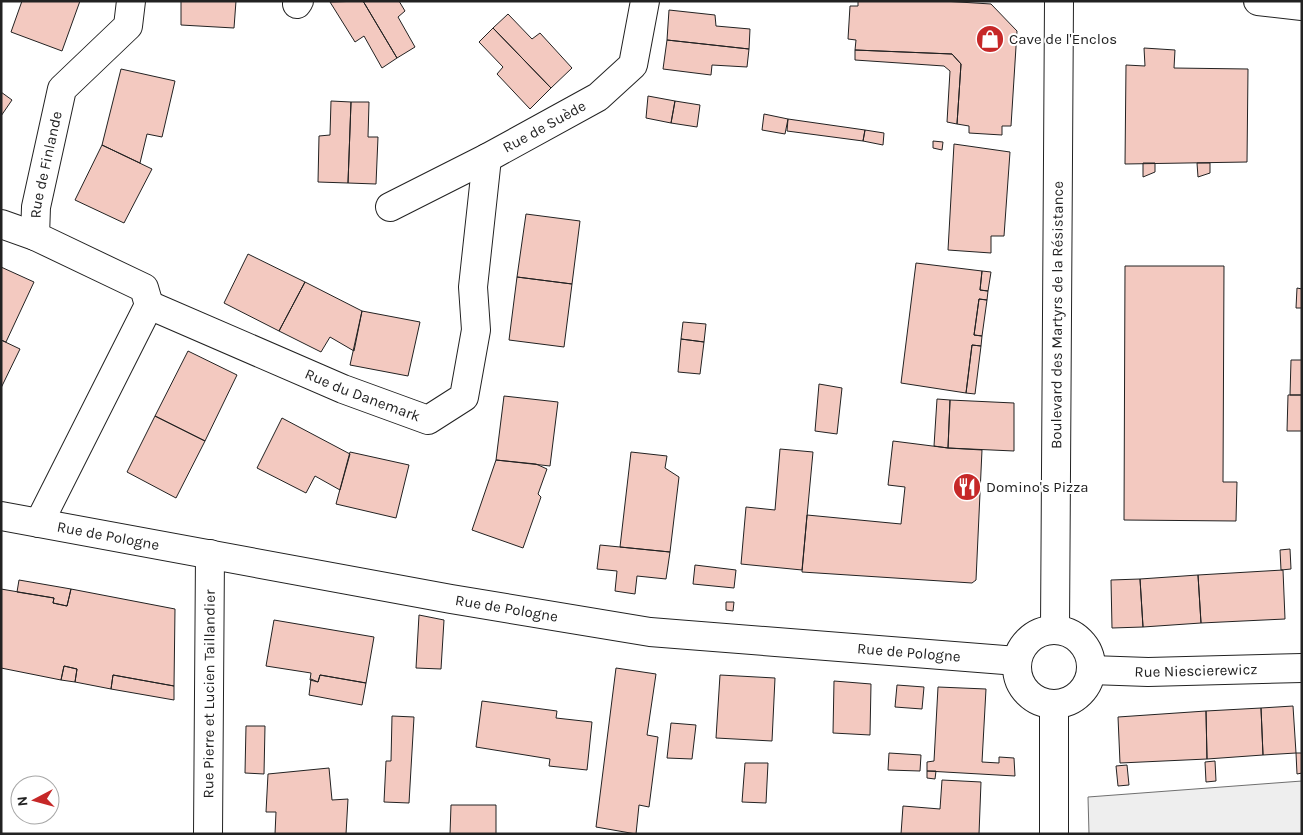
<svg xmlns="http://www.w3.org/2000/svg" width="1303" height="835" font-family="Karla,sans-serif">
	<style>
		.green { fill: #eee; stroke: #6f6f6f }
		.building { fill: #f3c9c0; stroke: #222 }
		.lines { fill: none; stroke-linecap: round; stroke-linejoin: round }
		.street-casing { stroke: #222; stroke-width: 30 }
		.secondary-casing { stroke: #222; stroke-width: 30 }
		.street { stroke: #fff; stroke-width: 28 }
		.secondary { stroke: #fff; stroke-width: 28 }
		.labels { text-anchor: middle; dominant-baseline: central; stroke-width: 4; stroke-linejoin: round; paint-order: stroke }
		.poi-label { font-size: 15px; fill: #222; stroke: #fff; text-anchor: start }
		.street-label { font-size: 15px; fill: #222; stroke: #fff }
	</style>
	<rect width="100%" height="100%" fill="#fff"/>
	<path class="green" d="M1302,781V834H1089L1088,797Z"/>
	<path class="building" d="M22,1H80L62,51L11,32Z
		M181,1H236L234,28L181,25Z
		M363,1L397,58L382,68L364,36L355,42L330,2Z
		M363,1H399L405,11L398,17L415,47L397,58Z
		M858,1H943L991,4L1017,31L1011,126H1002V135L969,133V126L957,124L961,64L952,54L855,50L856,40L848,39L850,6H858Z
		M669,10L715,15L716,26L750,29L749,49L667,40Z
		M508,14L532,39L540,33L572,68L551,88L493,28Z
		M493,28L551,88L530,109L497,74L503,67L479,42Z
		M667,40L749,49L747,67L712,65L711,75L663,69Z
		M1144,48L1175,50L1174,68L1248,69L1247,162L1125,164L1126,65L1145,66Z
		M855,50L952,54L961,64L957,124L947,122L950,71L944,66L855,60Z
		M121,69L175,81L162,137L147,134L140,163L102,145Z
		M1,92L12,100L1,116Z
		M648,96L675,101L671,123L646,118Z
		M331,101L351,102L348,183L318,182L319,136L330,135Z
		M675,101L700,105L697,127L671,123Z
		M351,102H369L368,137H378L376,184L348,183Z
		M764,114L788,119L785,134L762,130Z
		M788,119L865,130L863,141L787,131Z
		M865,130L884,133L883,145L863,141Z
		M933,141L943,142L942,150L933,148Z
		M954,144L1010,152L1004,236H991V253L948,250Z
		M102,145L152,169L124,223L75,200Z
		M1143,163H1155V172L1143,177Z
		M1197,163H1210V173L1198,177Z
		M526,214L580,221L572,284L517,277Z
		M248,254L305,282L279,331L224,303Z
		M916,263L982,271L980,290L988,291L987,300L979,299L974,335L982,336L981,346L972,345L966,393L901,383Z
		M1125,266H1224L1223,482H1237L1236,521L1124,520Z
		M1,267L34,282L6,342L1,340Z
		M982,271L991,272L988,291L980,290Z
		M517,277L572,284L564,347L509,340Z
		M305,282L362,311L354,351L330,337L321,352L279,331Z
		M1297,288L1302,289V308H1296Z
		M979,299L987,300L982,336L974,335Z
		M362,311L420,322L408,376L350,365Z
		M683,322L706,324L704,342L681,339Z
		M681,339L704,342L700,374L678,372Z
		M1,340L20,349L1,388Z
		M972,345L981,346L975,394L966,393Z
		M188,351L237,375L205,441L155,416Z
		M1291,360H1302V395H1290Z
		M819,384L842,388L837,434L815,431Z
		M1288,395H1302V431H1287Z
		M504,396L558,402L550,466L496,460Z
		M937,399L950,400L948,448L934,446Z
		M950,400L1014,403V451L948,448Z
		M155,416L205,441L176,498L127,472Z
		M282,418L350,454L340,490L315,476L306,493L257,468Z
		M893,441L948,448L982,450L976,580L972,583L802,572L807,515L901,524L905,487L888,485Z
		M780,449L813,452L802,570L741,564L746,507L775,510Z
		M350,452L409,465L396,518L336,504Z
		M631,452L667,456L665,468L679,477L670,552L620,547Z
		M496,460L536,464L547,469L538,494L541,497L523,548L472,530Z
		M600,545L670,552L666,579L637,576L635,594L615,591L617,571L597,569Z
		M1290,549L1291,569L1281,570L1280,550Z
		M695,565L736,570L734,588L693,584Z
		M1283,570L1285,619L1201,623L1198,575Z
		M1198,575L1201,623L1143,627L1140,579Z
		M1140,579L1143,627L1112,628L1111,580Z
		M19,580L71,589L67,606L53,603L54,598L17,592Z
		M1,589L54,598L53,603L67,606L71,589L175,609L174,686L113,675L111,689L75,682L77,669L64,666L61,680L1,668Z
		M726,602H734L733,611L726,610Z
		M419,615L444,620L441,669L416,668Z
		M274,620L374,637L366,683L320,675L318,682L310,680L311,673L266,666Z
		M64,666L77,669L75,682L61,680Z
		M616,668L656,674L647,735L658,737L649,807L639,805L636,834L596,827Z
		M113,675L174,686V700L111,689Z
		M320,675L366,683L362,705L309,695L311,679L318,682Z
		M720,675L775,678L772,741L716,738Z
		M834,681L871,684L870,735L833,733Z
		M897,685L924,687L922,709L895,707Z
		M938,687L986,689L982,762L999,763V757L1014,758L1015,776L927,771V762L934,761Z
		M482,701L557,711L556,718L592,722L587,770L549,766L550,759L476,747Z
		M1293,706L1296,753L1263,755L1261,708Z
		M1261,708L1263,755L1207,759L1206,711Z
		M1206,711L1207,759L1120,763L1118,717Z
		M392,716L414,717L409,803L384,802L386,761H391Z
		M671,723L696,725L692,759L667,758Z
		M246,726H265L264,774L245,773Z
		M889,753L921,755L920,771L888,770Z
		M1296,753H1302V773L1297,774Z
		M1215,761L1216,781L1206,782L1205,762Z
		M745,763H768L766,803L742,802Z
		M1127,765L1129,785L1118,786L1116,766Z
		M329,768L332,800L348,799L346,834H275L276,812H266L268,774Z
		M927,771H936L935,779L927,778Z
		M942,780L981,782L979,834H901L903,806L940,809Z
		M451,805H496V834H450Z"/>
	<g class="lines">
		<defs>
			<g id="street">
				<path d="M1258,1L1302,6"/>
				<path d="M297,4L299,1"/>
				<path id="s1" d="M390,207L487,158L598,97L633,65L645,1"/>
				<path d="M1,224L35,236"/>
				<path id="s2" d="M149,305L343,389L428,420L464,397L476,330L473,287L487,158"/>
				<path id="s3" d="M39,523L149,305L144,288L35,236L36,207L62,89L128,26L131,1"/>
				<path id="s4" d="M208,834L210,554"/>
			</g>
			<g id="secondary">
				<path id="s5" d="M1,516L451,599L650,632L1017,661"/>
				<path id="s6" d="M1055,629L1059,1"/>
				<circle cx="1054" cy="667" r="37"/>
				<path id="s7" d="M1091,670L1148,672L1302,668"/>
				<path d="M1054,704V834"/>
			</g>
		</defs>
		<use href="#street" class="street-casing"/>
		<use href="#secondary" class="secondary-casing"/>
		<use href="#street" class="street"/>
		<use href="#secondary" class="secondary"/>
	</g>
	<defs>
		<symbol id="shop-disc" viewBox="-11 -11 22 22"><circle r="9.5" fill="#c62828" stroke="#fff"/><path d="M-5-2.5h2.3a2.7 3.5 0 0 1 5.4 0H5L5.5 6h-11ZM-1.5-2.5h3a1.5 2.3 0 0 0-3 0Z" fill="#fff"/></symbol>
		<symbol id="restaurant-disc" viewBox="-11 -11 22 22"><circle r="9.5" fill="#c62828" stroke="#fff"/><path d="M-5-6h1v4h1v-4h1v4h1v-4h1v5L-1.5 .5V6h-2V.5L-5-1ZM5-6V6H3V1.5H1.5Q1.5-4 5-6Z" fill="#fff"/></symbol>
	</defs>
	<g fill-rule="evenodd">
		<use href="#shop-disc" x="974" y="23" width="32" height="32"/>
		<use href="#restaurant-disc" x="951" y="471" width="32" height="32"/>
	</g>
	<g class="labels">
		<g class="poi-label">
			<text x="1009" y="39">Cave de l'Enclos</text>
			<text x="986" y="487">Domino's Pizza</text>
		</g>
		<g class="street-label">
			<text stroke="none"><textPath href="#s1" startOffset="174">Rue de Suède</textPath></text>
			<text stroke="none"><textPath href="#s3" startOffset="455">Rue de Finlande</textPath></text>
			<text stroke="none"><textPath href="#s6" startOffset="314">Boulevard des Martyrs de la Résistance</textPath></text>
			<text stroke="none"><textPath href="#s2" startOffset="232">Rue du Danemark</textPath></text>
			<text stroke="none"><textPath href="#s5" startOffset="109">Rue de Pologne</textPath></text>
			<text stroke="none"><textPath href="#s5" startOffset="514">Rue de Pologne</textPath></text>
			<text stroke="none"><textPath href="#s5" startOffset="919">Rue de Pologne</textPath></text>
			<text stroke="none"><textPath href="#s7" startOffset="105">Rue Niescierewicz</textPath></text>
			<text stroke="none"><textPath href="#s4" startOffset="140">Rue Pierre et Lucien Taillandier</textPath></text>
		</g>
	</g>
	<rect width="1303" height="835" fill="none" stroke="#222222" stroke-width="5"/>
	<g transform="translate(35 800) rotate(264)"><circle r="24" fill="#ffffff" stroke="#a7a7a7"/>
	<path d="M0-4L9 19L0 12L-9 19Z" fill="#c62828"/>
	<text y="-8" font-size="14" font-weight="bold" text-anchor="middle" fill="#222222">N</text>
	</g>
</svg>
